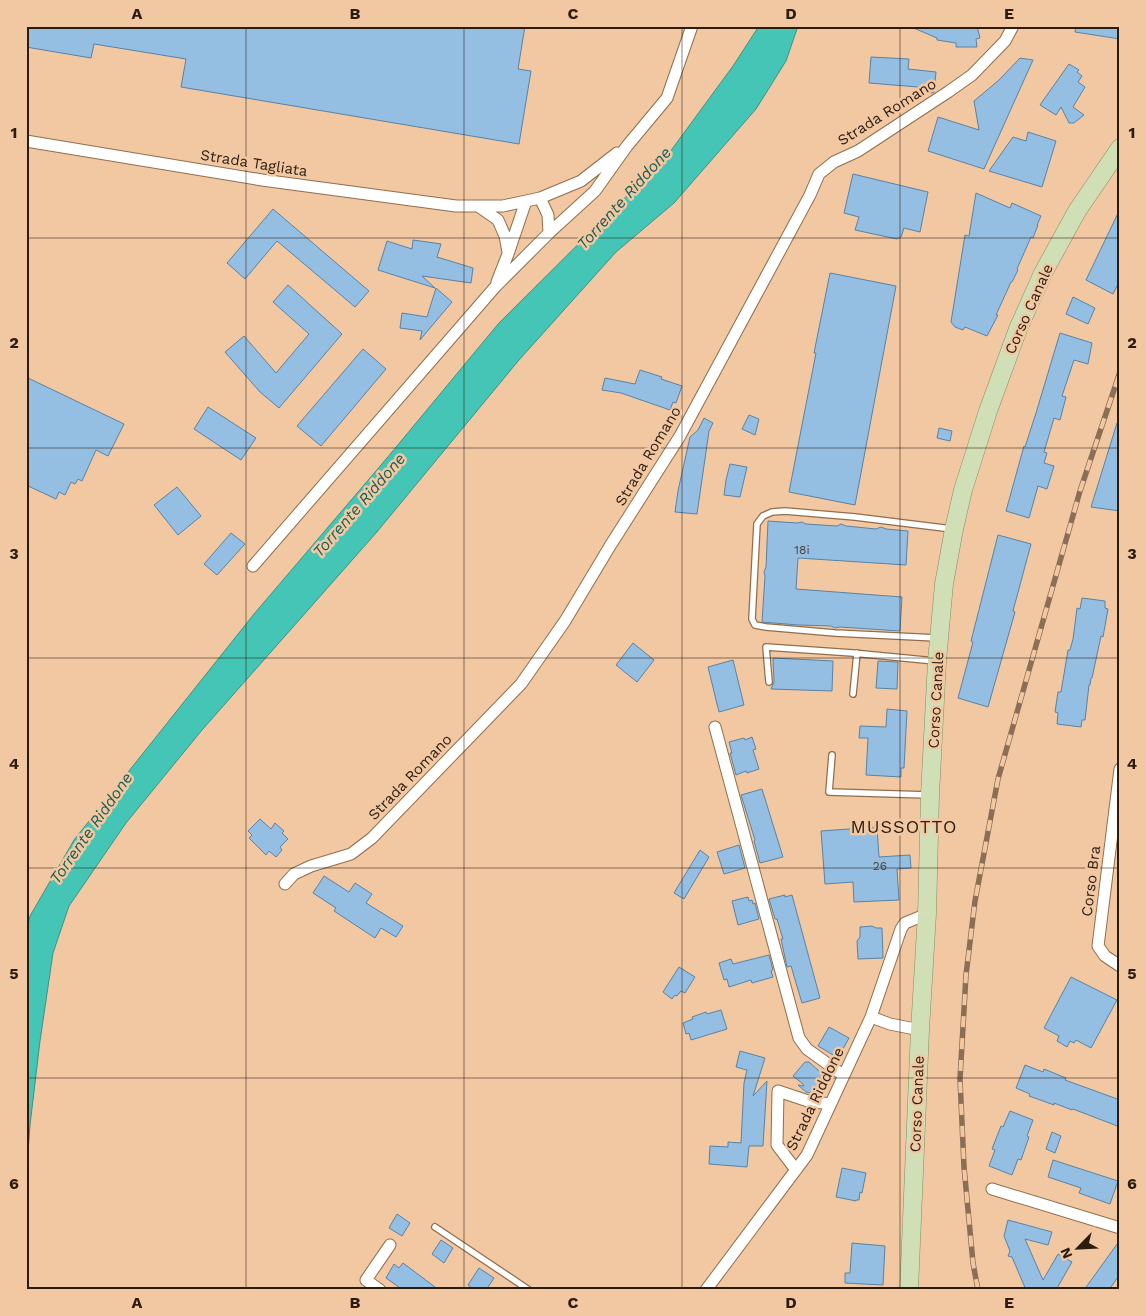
<svg xmlns="http://www.w3.org/2000/svg" width="1146" height="1316" font-family="'Work Sans',sans-serif">
	<style>
		.water { fill: #44c5b6; stroke: #3d9284 }
		.building { fill: #94bfe3; stroke: #5982a4 }
		.lines { fill: none; stroke-linecap: round; stroke-linejoin: round }
		.service-casing { stroke: #926d4a; stroke-width: 8 }
		.minor-casing { stroke: #926d4a; stroke-width: 13 }
		.primary-casing { stroke: #838d5b; stroke-width: 19 }
		.service { stroke: #fff; stroke-width: 5.5 }
		.minor { stroke: #fff; stroke-width: 11 }
		.primary { stroke: #d1dfb6; stroke-width: 18 }
		.rail-casing { stroke: #8a6e55; stroke-width: 5.5 }
		.rail { stroke: #f2c8a3; stroke-width: 4; stroke-dasharray: 11; stroke-linecap: butt }
		.grid { fill: none; stroke: #2c1c0e; stroke-width: 1; stroke-opacity: 0.55 }
		.labels { text-anchor: middle; dominant-baseline: central; stroke-width: 5; stroke-linejoin: round; paint-order: stroke }
		.number-label { font-size: 12px; fill: #464543 }
		.street-label { font-size: 15px; fill: #2c1c0e; stroke: #f2c8a3 }
		.water-label { font-size: 16px; font-style: italic; fill: #175e56; stroke: #f2c8a3 }
		.quarter-label { font-size: 18px; letter-spacing: 1px; fill: #2c1c0e; stroke: #f2c8a3 }
		.neatline { fill: none; stroke: #2c1c0e; stroke-width: 2 }
		.grid-label { font-size: 16px; text-anchor: middle; font-weight: bold; fill: #2c1c0e }
	</style>
	<rect width="100%" height="100%" fill="#f2c8a3"/>
	<path class="water" d="M759,26H798L786,61L756,109L674,203L616,252L519,360L376,533L202,730L126,823L69,906L53,953L40,1041L30,1125L26,1180V934L30,916L74,840L254,614L387,458L499,323L667,156L733,66Z"/>
	<path class="building" d="M26,26H525L518,69L531,71L519,144L181,87L186,59L94,44L91,58L26,47Z
		M909,26H977L980,38L976,39L977,47H956V43L937,40V38Z
		M1076,26H1120V39L1075,32Z
		M871,57L909,59L908,69L936,72L934,92L932,93L917,92L918,87L869,83Z
		M1020,58L1033,60L984,169L928,151L938,117L979,130L974,101L999,80Z
		M1069,64L1079,70L1077,72L1082,76L1078,82L1085,87L1073,107L1084,115L1074,123H1069L1061,107L1056,115L1040,105Z
		M1028,132L1056,141L1042,187L989,171L1013,137L1026,141Z
		M853,174L928,192L920,232L904,228L901,237L897,239L855,230L859,217L844,213Z
		M976,193L1010,208L1012,203L1041,216L1037,225H1038L1033,238L1031,237L1017,269L1018,270L1012,282H1011L996,315H998L987,336L965,327L963,330L955,327L951,322L965,235L969,236Z
		M273,209L369,291L355,307L277,241L245,279L227,263Z
		M1120,209V280L1113,294L1086,280Z
		M413,240L441,244L437,257L473,268L471,283L422,276L435,288L378,270L387,241L412,249Z
		M830,273L896,286L855,505L789,492L816,353H814Z
		M288,285L342,334L279,408L260,392L225,352L244,336L276,373L309,334L273,302Z
		M436,288L452,302L420,340L422,331L400,328L402,313L427,317Z
		M1073,297L1095,308L1088,324L1066,314Z
		M1060,333L1092,343L1088,364L1074,360L1062,396L1066,397L1060,420L1054,418L1044,452L1047,453L1044,463L1054,466L1047,489L1038,486L1029,518L1006,511L1024,446L1025,447L1036,413Z
		M363,349L386,369L321,446L297,426Z
		M640,370L662,377L661,379L682,386L676,403L673,402L670,410L621,393L602,390L605,378L635,384Z
		M26,377L124,424L108,456L96,450L82,481L78,479L75,484L71,482L65,495L59,492L56,499L26,485Z
		M208,407L256,438L241,460L194,429Z
		M749,415L759,419L755,435L742,429Z
		M704,418L713,423L709,431L697,514L675,512L678,491L690,437L698,430Z
		M1117,423L1120,424V511L1091,507Z
		M939,428L952,431L950,441L937,438Z
		M730,464L747,467L740,497L724,495L726,480Z
		M177,487L201,516L178,535L154,505Z
		M768,521L797,523L802,522L806,524L837,526L841,524L846,526L876,529L881,527L886,529L908,531L906,565L798,558L796,589L902,597L900,631L840,627L835,628L831,626L798,625L762,622L765,576L764,572L766,567Z
		M231,533L245,544L217,575L204,564Z
		M998,535L1031,544L1013,611L1015,612L988,707L958,698L973,642L971,641Z
		M1082,598L1105,601V608L1108,609L1103,637L1101,636L1092,678H1091L1090,685H1089L1085,720H1082L1081,727L1057,724L1058,713L1055,712L1058,692H1061L1068,650H1070L1073,639L1077,608L1080,609Z
		M633,643L654,660L637,682L616,665Z
		M773,658L833,661L832,691L771,689L774,682Z
		M733,660L744,705L719,712L708,667Z
		M878,661L898,662L897,689L876,688Z
		M887,709L907,711L904,768H901V777L866,775L868,738H859L860,726L886,727Z
		M752,737L756,749L753,750L759,769L747,773L746,771L736,775L730,753H732L729,742L744,738L745,740Z
		M762,789L783,857L760,863L754,841L755,840L741,795Z
		M260,819L271,829L275,823L284,831L282,833L288,839L280,847L282,850L276,857L269,851L266,855L249,838L252,835L248,831Z
		M877,827L879,857L910,855L911,868L897,869L899,900L854,902L853,882L825,884L821,831Z
		M739,845L745,868L724,874L717,852Z
		M700,850L709,857L684,899L674,893Z
		M324,876L349,892L355,883L372,894L366,903L403,926L396,937L381,928L375,938L334,911L336,908L313,893Z
		M785,895V897L792,895L820,998L802,1003L791,966L787,967L781,939H783L777,919H775L769,899Z
		M748,897L749,901L752,900L753,904L755,903L759,919L738,925L732,901Z
		M872,926L876,928H882L883,958L858,959L857,941L860,937V927Z
		M769,955L773,970L771,971L773,977L752,983L751,980L729,987L727,979L724,980L719,963L731,959L733,964Z
		M679,967L695,977L685,993L681,991L677,996L675,995L672,999L663,992Z
		M1071,977L1117,1000L1091,1048L1076,1040L1074,1043L1070,1041L1067,1047L1057,1041L1059,1036L1044,1028Z
		M721,1010L727,1029L691,1040L689,1033L686,1034L683,1023L693,1019L692,1017L706,1012L707,1014Z
		M829,1027L849,1038L838,1058L818,1046Z
		M740,1051L765,1058L753,1096L767,1081L763,1146H749L747,1167L709,1164L710,1146L728,1147V1142L741,1143L744,1083L747,1070L736,1067Z
		M805,1062H809L830,1081L818,1095L806,1092L798,1085L804,1086L803,1084L793,1076Z
		M1025,1065L1043,1072L1044,1069L1066,1078L1065,1080L1120,1100V1127L1073,1109L1072,1110L1054,1103V1105L1029,1096L1030,1094L1016,1088Z
		M1010,1111L1033,1120L1027,1136L1029,1137L1021,1160L1018,1159L1012,1175L989,1166L995,1150L992,1149L1001,1126L1003,1127Z
		M1052,1132L1061,1136L1055,1153L1046,1149Z
		M1053,1160L1118,1181L1110,1204L1079,1193L1081,1188L1048,1177Z
		M842,1168L866,1173L862,1193L860,1192L859,1200H856V1201L836,1197Z
		M397,1214L410,1223L402,1236L389,1228Z
		M1008,1220L1052,1232L1048,1245L1025,1239L1043,1280L1058,1254L1072,1262L1056,1290H1026L1012,1257L1008,1256L1010,1251L1004,1236Z
		M441,1240L453,1248L444,1263L432,1254Z
		M1120,1240V1274L1109,1290H1084Z
		M852,1243L885,1246L883,1285L845,1283V1273H850Z
		M403,1263L439,1290H403L386,1278L394,1264L399,1268Z
		M479,1268L494,1278L486,1290H474L468,1285Z"/>
	<g class="lines">
		<defs>
			<path id="service" d="M937,638L835,633L766,627L755,625L752,619L757,524L763,516L772,512L785,511L855,517L952,529
				M769,682L766,647L853,653L935,661
				M853,694L857,653
				M832,755L829,792L928,795
				M435,1227L529,1290"/>
			<path id="minor" d="M26,141L262,180L456,206H503L540,198L581,181L617,153
				M540,198L548,215L549,233
				M478,206L498,220L505,236L508,252
				M497,282L508,254L526,201
				M253,566L496,286L549,233L595,191L627,146L667,98L692,26
				M715,727L799,1038L807,1049L843,1075
				M1120,769L1098,946L1105,956L1120,966
				M285,884L294,874L311,866L351,854L372,838L521,684L565,621L610,546L680,436L810,195L819,174L834,162L858,151L948,92L972,75L1005,41L1013,26
				M871,1017L890,1024L920,1030
				M796,1170L777,1145L778,1091L808,1101L830,1104
				M992,1189L1120,1228
				M380,1290L366,1280L390,1245
				M706,1290L807,1155L871,1017L901,929L905,923L927,914"/>
			<path id="primary" d="M909,1290L920,1030L927,914L930,795L937,661L944,584L954,529L963,490L988,411L1018,329L1043,273L1077,211L1120,148"/>
		</defs>
		<use href="#service" class="service-casing"/>
		<use href="#minor" class="minor-casing"/>
		<use href="#primary" class="primary-casing"/>
		<use href="#service" class="service"/>
		<use href="#minor" class="minor"/>
		<use href="#primary" class="primary"/>
		<defs>
			<path id="rail" d="M978,1290L973,1263L964,1167L960,1079L966,975L975,901L998,779L1080,491L1120,372"/>
		</defs>
		<use href="#rail" class="rail-casing"/>
		<use href="#rail" class="rail"/>
	</g>
	<path class="grid" d="M246,26V1290M464,26V1290M682,26V1290M900,26V1290M26,238H1120M26,448H1120M26,658H1120M26,868H1120M26,1078H1120"/>
	<g class="labels">
		<g class="number-label">
			<text x="802" y="550">18i</text>
			<text x="880" y="866">26</text>
		</g>
		<g class="street-label">
			<text transform="translate(887 112) rotate(-32)">Strada Romano</text>
			<text transform="translate(254 163) rotate(9)">Strada Tagliata</text>
			<text transform="translate(1029 309) rotate(-66)">Corso Canale</text>
			<text transform="translate(648 456) rotate(-59)">Strada Romano</text>
			<text transform="translate(936 700) rotate(-87)">Corso Canale</text>
			<text transform="translate(410 777) rotate(-46)">Strada Romano</text>
			<text transform="translate(1091 881) rotate(-83)">Corso Bra</text>
			<text transform="translate(815 1099) rotate(-64)">Strada Riddone</text>
			<text transform="translate(917 1104) rotate(-88)">Corso Canale</text>
		</g>
		<g class="water-label">
			<text transform="translate(624 198) rotate(-48)">Torrente Riddone</text>
			<text transform="translate(359 505) rotate(-49)">Torrente Riddone</text>
			<text transform="translate(91 828) rotate(-55)">Torrente Riddone</text>
		</g>
		<g class="quarter-label">
			<text x="904" y="826">MUSSOTTO</text>
		</g>
	</g>
	<rect width="1146" height="1316" fill="none" stroke="#f2c8a3" stroke-width="55"/>
	<g transform="translate(1078 1248) rotate(246)" stroke="#f2c8a3" stroke-width="4" paint-order="stroke">
	<path d="M0-4L9 19L0 12L-9 19Z" fill="#2c1c0e"/>
	<text y="-8" font-size="14" font-weight="bold" text-anchor="middle" fill="#2c1c0e">N</text>
	</g>
	<rect x="28" y="28" width="1090" height="1260" class="neatline"/>
	<g class="grid-label">
		<text x="137" y="19">A</text>
		<text x="355" y="19">B</text>
		<text x="573" y="19">C</text>
		<text x="791" y="19">D</text>
		<text x="1009" y="19">E</text>
		<text x="14" y="138">1</text>
		<text x="1132" y="138">1</text>
		<text x="14" y="348">2</text>
		<text x="1132" y="348">2</text>
		<text x="14" y="559">3</text>
		<text x="1132" y="559">3</text>
		<text x="14" y="769">4</text>
		<text x="1132" y="769">4</text>
		<text x="14" y="979">5</text>
		<text x="1132" y="979">5</text>
		<text x="14" y="1189">6</text>
		<text x="1132" y="1189">6</text>
		<text x="137" y="1308">A</text>
		<text x="355" y="1308">B</text>
		<text x="573" y="1308">C</text>
		<text x="791" y="1308">D</text>
		<text x="1009" y="1308">E</text>
	</g>
</svg>
